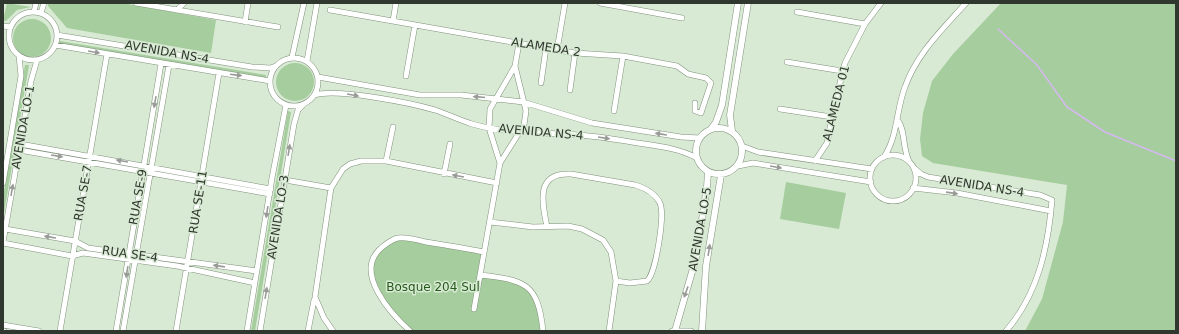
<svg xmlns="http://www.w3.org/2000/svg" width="1179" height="334" font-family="'DejaVu Sans',sans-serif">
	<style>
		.green { fill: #a6cd9e }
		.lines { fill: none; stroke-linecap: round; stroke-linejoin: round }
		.stream { stroke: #d4b9ef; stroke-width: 1.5 }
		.minor-casing { stroke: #80917c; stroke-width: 6 }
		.major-casing { stroke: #80917c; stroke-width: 7 }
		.minor { stroke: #fff; stroke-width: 5 }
		.major { stroke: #fff; stroke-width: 6 }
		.oneway { fill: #989b96 }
		.labels { text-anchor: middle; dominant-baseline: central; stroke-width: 3; stroke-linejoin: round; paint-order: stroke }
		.street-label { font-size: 12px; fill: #30372e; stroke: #d8ead4 }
		.park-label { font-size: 12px; fill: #25591a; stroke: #d8ead4 }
	</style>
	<rect width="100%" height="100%" fill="#d8ead4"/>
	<path class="green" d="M7,3L31,7L17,10L6,21L3,20Z
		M48,3H122L216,20L211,53L67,28L48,6Z
		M1001,3H1176V331H1025L1042,299L1063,222L1067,185L933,163L922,156L920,139L923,113L932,81L953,54Z
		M13 38a19 19 0 1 1 38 0a19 19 0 1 1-38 0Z
		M60,41L266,75V78L59,44Z
		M276 82a19 19 0 1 1 38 0a19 19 0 1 1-38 0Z
		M25,65H29L3,219V197Z
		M288,111L291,112L255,331H251Z
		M786,182L846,193L839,229L780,219Z
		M398,238L484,252L480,275L518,282L536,297L543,331H410L376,290L371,263L376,252Z"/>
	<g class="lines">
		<path class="stream" d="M998,29L1037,65L1067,107L1105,132L1176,161"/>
		<defs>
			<path id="minor" d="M136,3L278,27
				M600,3L682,18
				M177,10L184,3
				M330,10L575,53L623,56L677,66L688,74L706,78L711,83L701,113L695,111V103
				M9 36a24 24 0 1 1 48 0a24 24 0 1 1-48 0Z
				M34,12L36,3
				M797,12L865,24
				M41,13L44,3
				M393,21L396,3
				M245,22L248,3
				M3,26L11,27
				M57,35L252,67L270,68L276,66
				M55,45L270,81
				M557,50L565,3
				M292,57L304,3
				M270 82a24 24 0 1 1 48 0a24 24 0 1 1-48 0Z
				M307,61L317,3
				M787,62L842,71
				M406,76L415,25
				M318,77L420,95H461L523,102L592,123L681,137L700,138
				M541,83L546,48
				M570,90L575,53
				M315,95C336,88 411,103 435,110C447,114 459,120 472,124C507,134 542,132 578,135C598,136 618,140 638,143C658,146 678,148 697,158
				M780,109L832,117
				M614,111L623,56
				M897,119C906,131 902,147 909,161
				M20,144L271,189
				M742,146L758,152L872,169
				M19,150L270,194
				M870 178a23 23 0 1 1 46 0a23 23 0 1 1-46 0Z
				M884,157C898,136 896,110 905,87C917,53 943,29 966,3
				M386,161L393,127
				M815,161L827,143L835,103L845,63L865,24L881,3
				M500,163L489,128L490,109L515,66L519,43
				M738,166L753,163L871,182
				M914,168L921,174L928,177L1040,195L1052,200C1048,248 1038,294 1006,331
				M444,174L450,144
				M285,180L331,188
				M3,183L21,76L19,56
				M913,188L957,193L1051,211
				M490,222L533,227L568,226L582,229L603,240L611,252L616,281L609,331
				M547,227C542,202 535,172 571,174L635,185C645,188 655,193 660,203C665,215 656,273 647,281L630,283L616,281
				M5,229L75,241L88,248L257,271
				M3,242L31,81L37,60
				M3,243L72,256L83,253L177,266L255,283
				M480,275C525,280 538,283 543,331
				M474,309L500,163L524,125L526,111L515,66
				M3,325L39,331
				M3,331H4
				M60,331L107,54
				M116,331L161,64
				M123,331L169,65
				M176,331L219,73
				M247,331L272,178L286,105
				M260,331L294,124L298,110L303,105
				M308,331L314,300
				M333,331L324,318L315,297L331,188L343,169L350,164L361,161H386L497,183
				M410,331C391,314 354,273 380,249C384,245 393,239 398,238C407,237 418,240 426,242C445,245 464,248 484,252
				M672,331H691"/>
			<path id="major" d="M696 151a23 23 0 1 1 46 0a23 23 0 1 1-46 0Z
				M711,129L716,122L722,105L738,3
				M732,131L730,115L748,3
				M675,331L696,258L707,187L708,172
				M702,331L706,266L721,175"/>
		</defs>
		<use href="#minor" class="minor-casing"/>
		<use href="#major" class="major-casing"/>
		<use href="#minor" class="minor"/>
		<use href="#major" class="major"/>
	</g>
	<defs><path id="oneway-solid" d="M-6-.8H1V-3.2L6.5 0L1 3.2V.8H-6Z"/></defs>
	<g class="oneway">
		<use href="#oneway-solid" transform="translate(94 52) rotate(10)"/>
		<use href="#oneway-solid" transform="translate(236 75) rotate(7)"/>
		<use href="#oneway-solid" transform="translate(353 95) rotate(10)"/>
		<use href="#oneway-solid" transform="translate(479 97) rotate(-175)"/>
		<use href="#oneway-solid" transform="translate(155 102) rotate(100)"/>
		<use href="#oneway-solid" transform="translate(661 134) rotate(-171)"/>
		<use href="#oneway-solid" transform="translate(604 138) rotate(9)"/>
		<use href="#oneway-solid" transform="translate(289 150) rotate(-81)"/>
		<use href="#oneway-solid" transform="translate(57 156) rotate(9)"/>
		<use href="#oneway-solid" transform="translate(122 161) rotate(-170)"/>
		<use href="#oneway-solid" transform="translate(776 167) rotate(10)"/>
		<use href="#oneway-solid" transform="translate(458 176) rotate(-170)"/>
		<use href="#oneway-solid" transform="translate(12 190) rotate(-80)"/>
		<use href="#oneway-solid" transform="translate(952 193) rotate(8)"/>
		<use href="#oneway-solid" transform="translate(267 212) rotate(99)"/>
		<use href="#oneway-solid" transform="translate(50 237) rotate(-171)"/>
		<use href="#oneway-solid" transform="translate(709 250) rotate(-81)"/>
		<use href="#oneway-solid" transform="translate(219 266) rotate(-172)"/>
		<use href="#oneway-solid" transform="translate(127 272) rotate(99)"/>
		<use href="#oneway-solid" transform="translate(686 292) rotate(110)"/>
		<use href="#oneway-solid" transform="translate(266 293) rotate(-81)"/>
	</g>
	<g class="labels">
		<g class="street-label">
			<text transform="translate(546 47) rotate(9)">ALAMEDA 2</text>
			<text transform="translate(167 52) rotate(10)">AVENIDA NS-4</text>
			<text transform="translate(836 103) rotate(-76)">ALAMEDA 01</text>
			<text transform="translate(23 127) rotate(-80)">AVENIDA LO-1</text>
			<text transform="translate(541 132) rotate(5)">AVENIDA NS-4</text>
			<text transform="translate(982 186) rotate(9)">AVENIDA NS-4</text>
			<text transform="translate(83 193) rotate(-80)">RUA SE-7</text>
			<text transform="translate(138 197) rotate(-80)">RUA SE-9</text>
			<text transform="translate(198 202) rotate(-81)">RUA SE-11</text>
			<text transform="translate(278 217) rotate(-81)">AVENIDA LO-3</text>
			<text transform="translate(700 229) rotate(-80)">AVENIDA LO-5</text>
			<text transform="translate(130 254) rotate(8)">RUA SE-4</text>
		</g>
		<g class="park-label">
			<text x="433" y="287">Bosque 204 Sul</text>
		</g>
	</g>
	<rect width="1179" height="334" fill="none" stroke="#30372e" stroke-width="8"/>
</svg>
